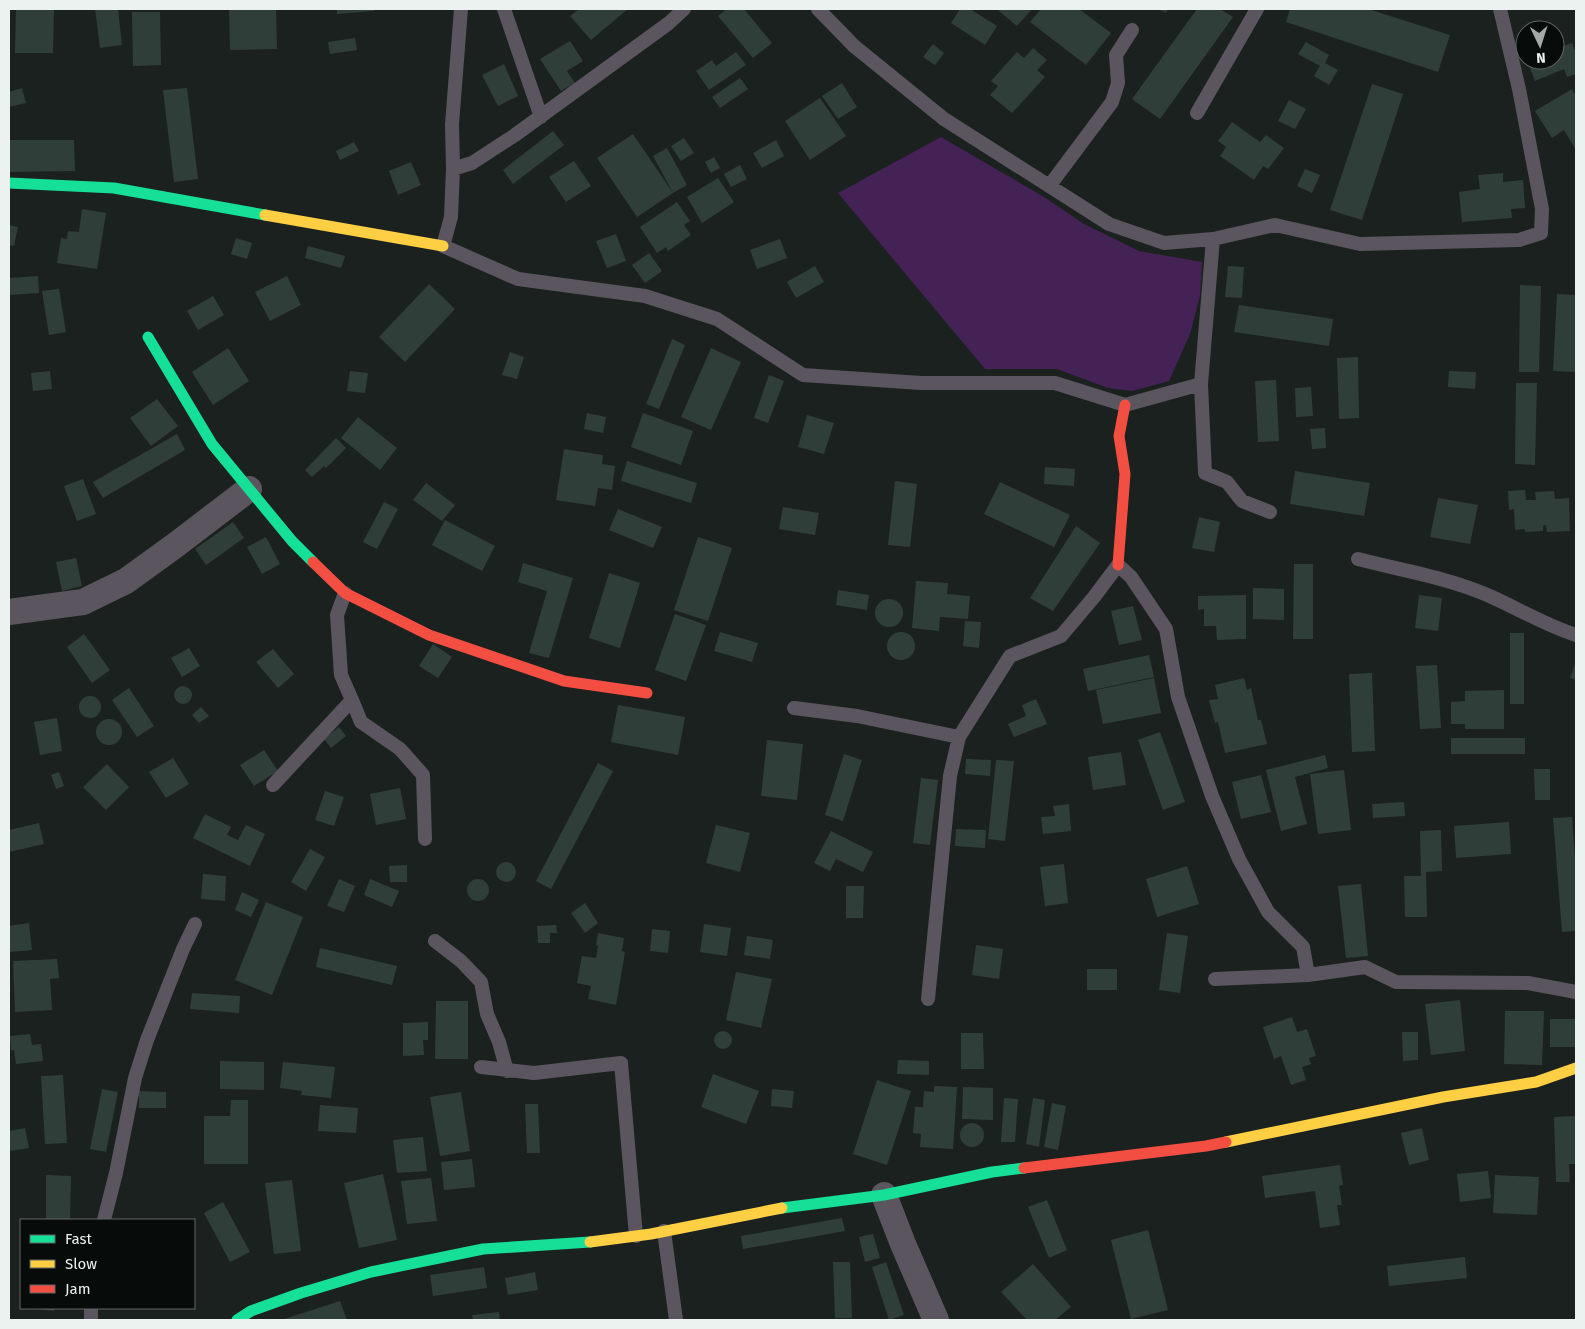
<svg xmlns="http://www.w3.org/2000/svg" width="1585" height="1329" font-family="'Fira Sans',sans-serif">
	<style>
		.green { fill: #425 }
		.building { fill: #303e3a }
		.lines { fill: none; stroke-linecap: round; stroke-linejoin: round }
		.lane { stroke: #5a555e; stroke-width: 14 }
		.street { stroke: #5a555e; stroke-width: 26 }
		.fast { stroke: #16e098; stroke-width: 11 }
		.slow { stroke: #ffcf43; stroke-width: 11 }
		.jam { stroke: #f24e42; stroke-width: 11 }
	</style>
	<rect width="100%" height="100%" fill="#1b211f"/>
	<path class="green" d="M941,137L1044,197L1084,224L1139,251L1202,262L1200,296L1190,334L1169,381L1132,391L1108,388L1057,369H985L838,193Z"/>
	<path class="building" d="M16,9H54L53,53H15Z
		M95,9H118L122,45L100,48Z
		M229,9H276L277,49L230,50Z
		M337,9H374V11L337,14Z
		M579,9H628L591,40L570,16Z
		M727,9H744L772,43L753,58L718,16Z
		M960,9H970L997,26L985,45L951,23Z
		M1000,9H1032L1017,26L999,11Z
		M1041,9H1079L1111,33L1086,65L1030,22Z
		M1158,9H1168L1166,13Z
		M1197,9H1220L1233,17L1160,119L1132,99Z
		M1290,9H1368L1450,35L1438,72L1286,22Z
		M132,12H160L161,65L133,66Z
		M355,38L357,50L330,54L328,42Z
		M570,41L583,61L567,71L575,83L561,91L540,59Z
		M1555,41L1558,48L1572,43L1576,53V74L1567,77L1564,69L1535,81L1527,60H1555Z
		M1306,42L1329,55L1325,63L1338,70L1329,85L1314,76L1320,66L1298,54Z
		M933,44L944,53L935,65L923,57Z
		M1033,48L1047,60L1037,70L1045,77L1012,113L990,95L998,86L991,81L1017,52L1024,58Z
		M736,52L746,65L709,90L696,71L712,60L716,66Z
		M504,64L518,96L498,106L482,75Z
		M740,78L748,89L720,108L712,97Z
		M842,83L857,107L838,119L822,96Z
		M1372,84L1403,94L1362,220L1330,210Z
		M22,88L26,103L9,107V92Z
		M187,88L198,179L174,182L163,90Z
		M1572,89L1576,96V150L1564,130L1552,138L1535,111Z
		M820,98L846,136L810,160L785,121Z
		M1289,100L1306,109L1295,129L1278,121Z
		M1232,122L1260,142L1266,135L1284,148L1268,169L1263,166L1254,180L1220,156L1226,147L1218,141Z
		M553,131L564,145L513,184L503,170Z
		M633,134L673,193L637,217L597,158Z
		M684,138L694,153L681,161L671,146Z
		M9,140H74L75,171L9,172Z
		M776,140L784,156L762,168L753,153Z
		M354,142L359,151L340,160L336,151Z
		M667,148L687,185L673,193L653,156Z
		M714,157L720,168L711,173L705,162Z
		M574,161L591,186L566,202L549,177Z
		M411,162L421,185L398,195L389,171Z
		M740,165L747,179L731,187L724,174Z
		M1305,169L1320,175L1312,193L1297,186Z
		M1503,173V182L1523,180L1525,208L1511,209L1512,218L1462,222L1459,192L1480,189L1478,175Z
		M718,178L734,202L702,223L687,197Z
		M677,202L690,221L684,225L691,235L668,251L666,247L657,253L640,227Z
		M82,209L106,213L97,269L57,263L61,238L67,239L68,231L79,232Z
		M9,225L18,227L14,246L9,245Z
		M616,234L626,261L607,268L596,241Z
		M236,238L252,243L247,259L231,254Z
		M780,239L787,258L757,269L750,250Z
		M308,246L345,256L341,268L305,258Z
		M649,253L662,271L645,283L632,265Z
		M815,266L824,282L796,298L787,282Z
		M1228,266L1244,267L1242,298L1225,297Z
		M38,276L39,293L9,295V278Z
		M287,276L301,305L270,321L255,292Z
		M429,284L455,309L405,362L379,337Z
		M1520,285L1541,286L1539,372H1519Z
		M59,289L66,332L49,335L42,291Z
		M1557,294L1576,295V372L1553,371Z
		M213,296L224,315L198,330L187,311Z
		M1239,305L1333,319L1329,346L1234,332Z
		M672,339L685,345L659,409L646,404Z
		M228,348L249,381L213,405L192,372Z
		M711,348L741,362L711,430L681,417Z
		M510,352L524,357L517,379L502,375Z
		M1358,357L1359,418L1339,419L1337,358Z
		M50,371L52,389L33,391L31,373Z
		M350,371L368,373L365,393L347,391Z
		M1449,371L1476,372L1475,389L1448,387Z
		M769,375L784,381L768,423L754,418Z
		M1276,380L1279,441L1258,442L1255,381Z
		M1516,383H1537L1535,465L1515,464Z
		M1311,387L1313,416L1296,417L1295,388Z
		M157,399L178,426L151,446L130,418Z
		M587,413L606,417L603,433L584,429Z
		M643,413L693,431L681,465L631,447Z
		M807,415L834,423L824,454L798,447Z
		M358,417L397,448L380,470L341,438Z
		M1325,428L1326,448L1312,449L1310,429Z
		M177,434L185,450L103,498L93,482Z
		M336,438L346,448L326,468L324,466L312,477L305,470Z
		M564,449L603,455L602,464L615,466L612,490L598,488L595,506L556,500Z
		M627,461L697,483L691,503L621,481Z
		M1045,467L1075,469L1074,486L1044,484Z
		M1295,471L1370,483L1364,516L1290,504Z
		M83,479L96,514L77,521L64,486Z
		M895,481L917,484L910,547L888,545Z
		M1000,482L1070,515L1054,547L984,514Z
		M426,483L455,505L442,521L413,500Z
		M1525,490L1526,500H1536L1535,492L1554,491L1555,499L1569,498L1570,531L1547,532L1546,525L1543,526V531L1525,532V529L1515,530L1514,509L1509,510L1508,491Z
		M1438,498L1478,505L1470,544L1430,537Z
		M384,502L398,509L377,549L363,542Z
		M783,507L819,513L815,535L779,529Z
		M618,509L662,527L653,548L609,530Z
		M1199,517L1220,522L1214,552L1192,548Z
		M445,520L495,546L482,571L432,545Z
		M233,522L244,538L206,565L195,549Z
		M1076,526L1100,543L1053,611L1030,598Z
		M266,537L280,564L262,574L247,547Z
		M698,537L732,548L708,621L674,610Z
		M76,558L82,586L62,591L56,562Z
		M523,563L573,578L549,658L529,653L547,591L518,582Z
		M1294,564H1313V639H1293Z
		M609,573L640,583L620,648L589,638Z
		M916,581L948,583L947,594L970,596L968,619L940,617L939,631L912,628Z
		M1253,588L1284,589V620L1253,619Z
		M838,590L869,595L867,610L836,605Z
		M1246,595V639L1217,640L1216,626H1204V609L1198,610V596Z
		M1419,595L1442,598L1438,631L1415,628Z
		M875 613a14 14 0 1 1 28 0a14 14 0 1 1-28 0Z
		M1133,606L1142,640L1119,645L1111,611Z
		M675,614L706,625L686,681L655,670Z
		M965,621L981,622L979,648L963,646Z
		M720,632L758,643L752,662L714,651Z
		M887 646a14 14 0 1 1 28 0a14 14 0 1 1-28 0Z
		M1510,633H1524V704H1510Z
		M84,634L110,670L92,683L67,647Z
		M433,644L452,657L438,678L419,666Z
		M189,648L200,666L182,677L171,658Z
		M273,649L294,674L278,688L256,662Z
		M1149,655L1154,677L1088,691L1083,669Z
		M1576,661V680L1570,678Z
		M1437,665L1441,728L1420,729L1416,666Z
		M1372,673L1375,751L1352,752L1349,674Z
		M1154,678L1161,713L1103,724L1096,690Z
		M1244,678L1247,690L1251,688L1258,720H1261L1267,744L1225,753L1218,722L1215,723L1209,700L1218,699L1215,685Z
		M174 695a9 9 0 1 1 18 0a9 9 0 1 1-18 0Z
		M129,688L154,726L137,737L112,700Z
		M1504,690V729H1465V724H1451V702L1465,701V691Z
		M79 707a11 11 0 1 1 22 0a11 11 0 1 1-22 0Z
		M1036,699L1047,724L1014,737L1008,724L1026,716L1022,705Z
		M618,705L685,717L678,755L611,742Z
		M201,707L209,716L199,723L192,715Z
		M57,718L62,751L40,755L34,722Z
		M96 732a13 13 0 1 1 26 0a13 13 0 1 1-26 0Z
		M339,727L346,736L331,748L324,739Z
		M1160,732L1185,802L1163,810L1138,740Z
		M1451,738H1525V754H1451Z
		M767,740L803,744L797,800L761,796Z
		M264,750L278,771L254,786L240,765Z
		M1121,752L1126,785L1093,790L1088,757Z
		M844,754L862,760L843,821L825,815Z
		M1325,755L1328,768L1295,777L1307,824L1281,831L1266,770Z
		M173,758L189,784L166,798L149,772Z
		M966,759L991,760L990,776L965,774Z
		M996,760L1014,761L1005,841L988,839Z
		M598,763L613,771L551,889L536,881Z
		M107,764L129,787L106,810L83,787Z
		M1534,769H1550V800H1535Z
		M1344,770L1351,830L1318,834L1310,774Z
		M59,772L64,786L56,789L51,775Z
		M1261,775L1271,812L1241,819L1232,782Z
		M921,778L938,780L930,845L913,843Z
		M400,788L406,819L376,825L370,794Z
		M325,791L344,797L334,826L315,820Z
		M1404,802L1405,816L1373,818L1372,804Z
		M1069,804L1071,831L1043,834L1041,817L1055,816L1053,806Z
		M205,814L231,827L227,835L238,840L246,825L265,834L250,866L193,838Z
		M1572,817L1576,872V931L1562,932L1553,818Z
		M1509,822L1511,854L1456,858L1454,826Z
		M39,823L44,844L9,852V830Z
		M716,825L750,833L740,872L706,863Z
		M956,829L986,830L985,848L955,846Z
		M1441,830L1442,871L1426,872L1427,917H1405L1404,876H1421L1420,831Z
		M831,831L873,852L863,872L836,859L830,871L814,863Z
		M310,849L325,857L306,891L291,882Z
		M496 872a10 10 0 1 1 20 0a10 10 0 1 1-20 0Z
		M1064,864L1068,903L1045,906L1040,867Z
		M407,865V882H390L389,866Z
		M1187,866L1199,904L1157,917L1146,879Z
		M203,874L226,876L225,901L201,899Z
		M339,879L355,886L344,912L327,906Z
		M370,879L399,891L392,907L364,895Z
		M467 890a11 11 0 1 1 22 0a11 11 0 1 1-22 0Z
		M1361,884L1368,956L1346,958L1338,886Z
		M846,886H864L863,918H846Z
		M242,892L259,900L251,917L235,910Z
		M266,902L303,917L272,995L235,980Z
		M585,903L598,923L585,933L571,913Z
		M29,923L32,950L10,952L9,926Z
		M704,924L731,928L727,956L700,952Z
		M556,925L557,933H550V943H538L537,926Z
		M652,929L670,931L668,953L650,951Z
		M598,933L624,938L622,951L625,952L616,1005L588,999L591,986L577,983L582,956L596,958L598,946L596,945Z
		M1167,933L1188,936L1180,993L1159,990Z
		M747,936L773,940L770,959L744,955Z
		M976,945L1003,949L999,979L972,975Z
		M320,948L397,966L392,985L316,967Z
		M57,959L59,978L50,979L52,1010L15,1012L13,961Z
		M1087,969H1117V990H1087Z
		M736,972L772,979L761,1028L726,1020Z
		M192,993L240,996L239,1013L190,1009Z
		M1460,1000L1465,1051L1431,1055L1425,1004Z
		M436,1001H468V1059H435Z
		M1505,1011H1544L1542,1065L1504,1064Z
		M1292,1017L1297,1032L1307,1029L1316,1056L1309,1058L1311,1064L1302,1067L1306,1080L1291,1085L1281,1056L1274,1059L1263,1027Z
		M1550,1019H1576V1047H1550Z
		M428,1022V1040H423L424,1055L403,1056V1023Z
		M714 1040a9 9 0 1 1 18 0a9 9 0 1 1-18 0Z
		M1402,1032H1418V1060L1403,1061Z
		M961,1033H983L984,1069H961Z
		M30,1034L32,1045L41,1044L43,1061L16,1064L14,1050H11L10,1036Z
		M898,1060L929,1061V1075L897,1074Z
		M220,1061L264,1062V1090L220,1089Z
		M283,1062L335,1067L331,1098L301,1095L302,1091L280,1088Z
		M713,1074L759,1091L746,1124L701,1107Z
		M63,1075L67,1143L45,1144L41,1076Z
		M877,1080L911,1091L887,1165L853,1154Z
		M934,1086L957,1087L953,1149L920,1147L921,1134L913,1133L915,1107H923L924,1091L934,1092Z
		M963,1087L993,1088V1120L962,1119Z
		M102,1089L118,1092L106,1152L90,1149Z
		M772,1089L794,1091L792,1108L771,1106Z
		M139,1091L166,1092V1108H139Z
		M461,1092L470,1151L440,1156L430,1097Z
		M1004,1098L1018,1099L1015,1142H1001Z
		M1033,1098L1045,1100L1039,1147L1026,1144Z
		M231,1100H248V1164H204V1116H230Z
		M1052,1103L1066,1106L1058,1150L1044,1147Z
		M525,1104H538L540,1153H527Z
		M320,1105L358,1108L356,1133L318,1131Z
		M1576,1116V1164H1569L1570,1182H1556L1554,1117Z
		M960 1135a12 12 0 1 1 24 0a12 12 0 1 1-24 0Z
		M25,1128L29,1148L9,1151V1131Z
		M1422,1128L1429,1160L1409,1165L1401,1133Z
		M423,1137L427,1171L397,1173L393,1140Z
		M472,1159L475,1187L444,1190L441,1162Z
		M1340,1165L1343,1185L1339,1186L1342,1205H1337L1340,1225L1320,1228L1315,1191L1265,1198L1262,1176Z
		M1488,1171L1491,1198L1460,1202L1457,1174Z
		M383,1174L397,1240L359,1248L344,1183Z
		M46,1175L71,1176L70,1220H46Z
		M1495,1175L1539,1177L1537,1215L1493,1213Z
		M431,1178L437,1221L407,1224L401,1181Z
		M292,1180L301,1251L274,1254L265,1183Z
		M1047,1200L1067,1250L1049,1258L1028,1207Z
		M223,1202L250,1252L230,1262L204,1213Z
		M842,1218L845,1231L743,1249L741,1236Z
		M1148,1230L1168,1310L1131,1319L1111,1240Z
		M873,1234L880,1258L865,1262L859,1237Z
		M1465,1257L1467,1278L1389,1286L1387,1266Z
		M833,1262H850L852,1318H835Z
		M886,1262L904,1315L889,1320L872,1267Z
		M1033,1264L1071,1307L1055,1320H1027L1001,1292Z
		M484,1267L487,1288L433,1296L430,1275Z
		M535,1272L538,1290L508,1295L505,1278Z
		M340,1301L347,1320H281Z
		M37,1308H54V1311L37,1309Z
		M499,1312L500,1320H473L472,1315Z"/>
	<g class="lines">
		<path class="lane" d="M461,9L452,124L453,169L451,217L443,246L518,279L645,296L717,319L803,375L921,383H1055L1125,405L1201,384L1213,239
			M504,9L541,117
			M818,9L854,46L944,119L1109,224L1164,243L1213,239L1275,225L1360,244L1519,240L1541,233L1542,209L1519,89L1500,9
			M1197,113L1257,9
			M453,169L472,163L515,135L669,23L684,9
			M1050,185L1112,102L1118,83L1116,55L1132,30
			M1201,384L1205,473L1227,482L1242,501L1270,512
			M1358,559C1400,570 1445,577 1485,594C1516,607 1544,625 1576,635
			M345,593L337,615L341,675L352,700L361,722L400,749L423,775L425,839
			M794,708L857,716L959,737
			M273,785L352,700
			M435,941L461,961L481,982L487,1014L499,1042L507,1071
			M1215,979L1308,975L1365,967L1396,982L1528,983L1576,992
			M928,999L950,776L959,737L1010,656L1061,636L1094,597L1118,565L1131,577L1166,629L1178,697L1212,796L1239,859L1268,912L1303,947L1308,975
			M481,1067L534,1073L621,1063L636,1236
			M104,1220L116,1173L135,1078L147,1040L183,949L195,924
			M664,1231L676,1320
			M91,1320V1308"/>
		<path class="street" d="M9,612L83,602L126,581L177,544L249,489
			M884,1195L903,1244L936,1320"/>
		<path class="fast" d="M9,183L114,188L265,215
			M148,337L212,444L292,541L313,562
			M782,1208L884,1195L992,1172L1024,1168
			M237,1320L251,1311L301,1293L371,1272L483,1249L590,1242"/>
		<path class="slow" d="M265,215L443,246
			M1226,1142L1443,1097L1536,1082L1576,1068
			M590,1242L651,1234L782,1208"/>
		<path class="jam" d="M313,562L345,593L429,635L564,681L647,693
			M1118,565L1125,474L1119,436L1125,405
			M1024,1168L1206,1146L1226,1142"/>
	</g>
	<rect width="1585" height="1329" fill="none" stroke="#ebf2ef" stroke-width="20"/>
	<rect x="20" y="1219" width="175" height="90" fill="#070b0a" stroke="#626766"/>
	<rect x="30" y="1235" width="25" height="8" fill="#16e098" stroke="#626766"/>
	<text x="65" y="1244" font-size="15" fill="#ebf2ef">Fast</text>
	<rect x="30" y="1260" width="25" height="8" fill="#ffcf43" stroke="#626766"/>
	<text x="65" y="1269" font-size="15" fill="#ebf2ef">Slow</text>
	<rect x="30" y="1285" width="25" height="8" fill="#f24e42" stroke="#626766"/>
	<text x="65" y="1294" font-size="15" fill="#ebf2ef">Jam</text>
	<g transform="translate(1540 45) rotate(176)"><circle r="24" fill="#070b0a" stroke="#626766"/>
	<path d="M0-4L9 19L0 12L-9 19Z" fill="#a2a9a6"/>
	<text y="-8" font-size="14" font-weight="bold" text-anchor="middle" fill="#ebf2ef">N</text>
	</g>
</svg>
